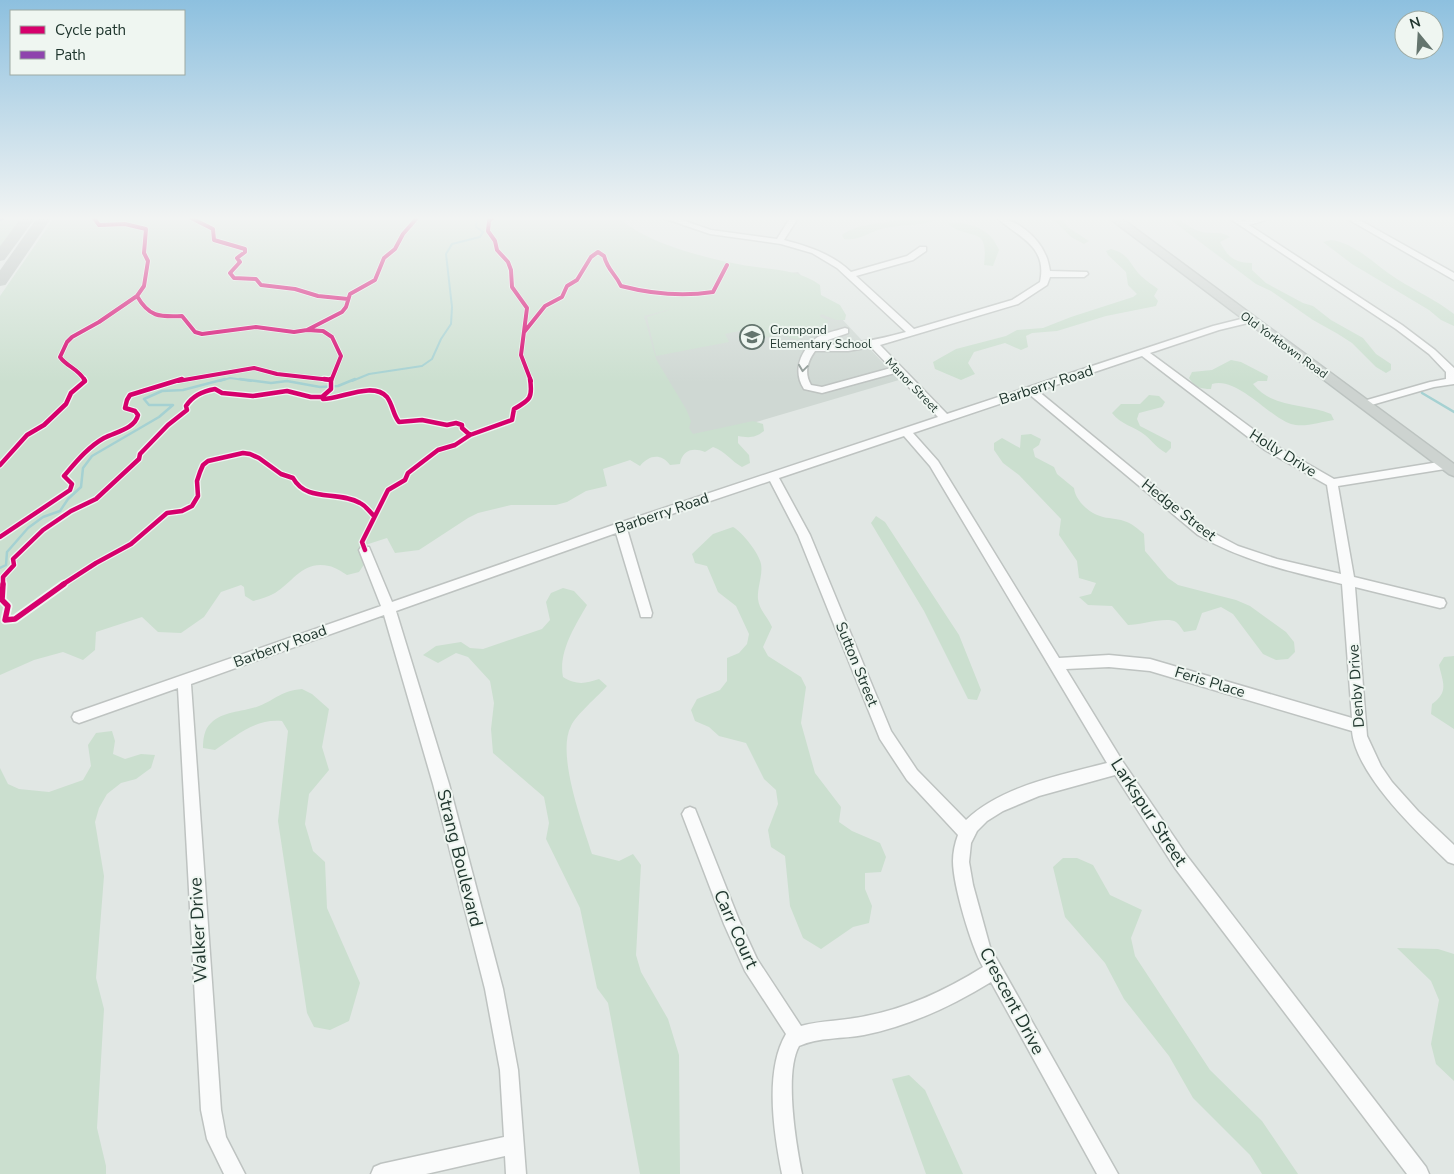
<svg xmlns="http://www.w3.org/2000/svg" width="1454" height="1174" font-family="'Nunito Sans',sans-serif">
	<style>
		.built { fill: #cfd8d3 }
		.green { fill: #cbdfcf }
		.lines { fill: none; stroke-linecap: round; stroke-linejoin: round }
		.stream-far1 { stroke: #a5d1d2; stroke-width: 2 }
		.stream { stroke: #a5d1d2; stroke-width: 2.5 }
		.minor-casing { stroke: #bec3c1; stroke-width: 3 }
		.major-casing { stroke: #bcc3c0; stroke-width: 3 }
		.highway-casing { stroke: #bcc3c0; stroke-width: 2 }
		.minor { fill: #fafbfb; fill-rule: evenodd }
		.major { fill: #cdd3d0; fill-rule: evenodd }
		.highway { fill: #bac1be; fill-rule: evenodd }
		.quiet { stroke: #8e44ad; stroke-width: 2.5; stroke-dasharray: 5 2.5; stroke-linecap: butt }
		.cycleway-far2-casing { stroke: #eff6f1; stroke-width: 5.5 }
		.cycleway-far1-casing { stroke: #eff6f1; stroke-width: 7 }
		.cycleway-casing { stroke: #eff6f1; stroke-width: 9 }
		.cycleway-far2 { stroke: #d6006c; stroke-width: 4 }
		.cycleway-far1 { stroke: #d6006c; stroke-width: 4.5 }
		.cycleway { stroke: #d6006c; stroke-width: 5.5 }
		.oneway { stroke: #8e9995 }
		.labels { text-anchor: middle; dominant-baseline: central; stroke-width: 4; stroke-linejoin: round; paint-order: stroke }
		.far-poi-label { font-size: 12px; fill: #21372f; stroke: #eff6f1; text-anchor: start }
		.far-street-label { font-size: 12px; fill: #21372f; stroke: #eff6f1 }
		.street-label { font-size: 15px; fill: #21372f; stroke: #eff6f1 }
		.near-street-label { font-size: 18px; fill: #21372f; stroke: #eff6f1 }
	</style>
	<rect width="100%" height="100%" fill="#e1e7e4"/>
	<path class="built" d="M798,272L899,380L685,443L649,359L642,315L788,273Z"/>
	<path class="green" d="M0,218H22L0,248Z
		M54,218H620C643,243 715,261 749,266C773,270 800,270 820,285L821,295L840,305L846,315L845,320H836L821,314L820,317L828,320L827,327L816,331L806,327V334L797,340L783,335L755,338L749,329L725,334L729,342L656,356L647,317L672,309L644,316L656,359L686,409L691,421L689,428L693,434L753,421L763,424L764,431C755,438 749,438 738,436V443L749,455L750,463L742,467C731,461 725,451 713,447L705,452C693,447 682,450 680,464L670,465C661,453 649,455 640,466L630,460L603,469L607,486L586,491L567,502L556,505H511L478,513L468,518L419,550L395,553L387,538L359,547L365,563L359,572L347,575C342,572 335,567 329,566C303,560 293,582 275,593C268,597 261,599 253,601L245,596L244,587L241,585L221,592L204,617L181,633L158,632L142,617L96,632L95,650L83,660L63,652L34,660L0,675V296Z
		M923,218L935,220C918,227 899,224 881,229C868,233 858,241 844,239L842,235C857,222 902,221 923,218Z
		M1052,218H1061L1069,228L1089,241L1084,244L1071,237Z
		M1168,218C1184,218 1188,229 1202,232C1212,234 1222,231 1230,237L1220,242C1228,257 1234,263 1252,263V270L1266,283L1303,303L1313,306L1331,320L1363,338L1376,354L1391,364V370L1386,373L1376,367L1352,343L1338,334L1313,320L1271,291L1256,284Z
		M955,222C977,226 990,229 999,250L993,266L984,265C989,223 970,242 948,224Z
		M1331,240C1356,243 1376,266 1397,279C1416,291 1436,300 1454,314V326L1441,320L1429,310L1352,264L1323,242Z
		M1111,249C1130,254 1129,264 1141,276C1146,281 1153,285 1158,289L1154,296L1158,301L1156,306L1106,316L1057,331L1032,333L1026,336L1028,347L1021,350L1005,343L974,352L968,363L975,374L961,380L935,369L933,362L956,349L1006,336L1017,330L1043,328L1071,317L1133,297L1137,294L1128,285L1126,272L1108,255L1106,251Z
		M1231,360L1241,362L1268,376L1267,381H1258L1253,384C1273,409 1305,403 1331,414L1334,420C1320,422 1304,428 1291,424C1269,417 1237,376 1212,384L1211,389C1201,389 1194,387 1189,378L1192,372L1212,370Z
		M1149,395L1159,396L1165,402L1162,407L1139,413L1137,419L1140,426L1171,442V448L1166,453C1157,448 1153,442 1145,435C1134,426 1121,425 1112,413L1121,404H1140Z
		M1031,434L1041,439L1039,445L1033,449L1035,457L1054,467L1057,474L1074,488C1075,500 1089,513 1100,516C1108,519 1116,518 1124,521C1132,523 1138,529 1144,534L1145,551L1168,578L1178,585L1236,600L1250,606L1286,632L1294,642L1295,652L1288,659L1276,660L1263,654L1233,614L1221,607L1202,613L1196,630L1184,632C1182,629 1179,624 1176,622C1167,616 1141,625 1128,625L1112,606L1088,605L1079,597L1091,594L1096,583L1079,578L1077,561L1059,535L1061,519L1019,475L1003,463L994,450V443L1002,438L1020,448L1021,435Z
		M876,516L885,522L959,635L981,690L977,700L968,699L924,611L871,523Z
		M733,527C742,532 759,553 761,564C763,575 757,588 758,599C759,610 768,617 772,627L763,647L768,656L801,677L806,687L801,723L815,773L841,807L839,822L852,831L880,843L886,857L881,872L865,873V889L872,906L869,923L853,927L821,949L803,938L790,906L785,856L771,847L768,830L778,804L776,790L764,779L746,743L719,736L709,727L695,721L691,710L697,699L720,690L727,681V658L739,653L747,644L749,634L736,606L718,592L707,566L695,563L692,554L713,534Z
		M563,588L574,591L587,605C575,626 558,652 563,677C576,685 585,684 599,679L607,686C598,696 576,715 571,726C556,754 583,825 592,854L619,861L633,854L641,865L636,955L641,972L668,1019L679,1055L680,1174H640L608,1003L597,988L580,908L546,839L549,823L544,797L493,753L491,729L494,703L490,681L468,657L456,653L438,663L423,655L436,646L461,642L470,648L483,649L542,629L550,620L546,602L551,593Z
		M1454,656V729L1431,714L1432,704C1449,692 1443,683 1439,665L1444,657Z
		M302,689L312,694L329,709L322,747L329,770L309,794L305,824L313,851L325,862L327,908L360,983L349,1021L330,1030L314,1027L307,1013L278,821L288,731L282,721C256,718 236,736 215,750L203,748C203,740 204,729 211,723C223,711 244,712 259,706C277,699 280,691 302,689Z
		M112,731L115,741L113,754L125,759L141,754L155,755L151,768L136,779L121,783L107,794L99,808L95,822L104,876L96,978L104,1009L97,1128L106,1166V1174H0V768L8,784L19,789L49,792L83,780L91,766L88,745L96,733Z
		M1063,858H1077L1093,865L1110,895L1142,910L1131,938L1135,956L1210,1070L1262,1121L1298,1174H1262L1250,1155L1193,1098L1169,1056L1124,999L1105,963L1065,917L1053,867Z
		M1397,948L1438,949L1454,954V1081L1436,1064L1431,1044L1439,1000L1431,981Z
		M909,1075L925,1090L963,1174H926L892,1079Z"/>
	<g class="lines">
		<path class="stream-far1" d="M220,381L230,378L251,381
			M352,381L369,374L422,366L432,359L441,339L451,324L452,307L446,254L452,244L480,237L483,232L476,227L477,218"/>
		<path class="stream" d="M240,379L271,383L287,381L320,387L338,386L355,379
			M1422,393L1454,412
			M0,568L6,565L7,552L28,528L43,517L60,511L68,499L81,487L83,468L92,456L159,417L173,405H149L144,399L162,391L183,390L225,379"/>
		<defs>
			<path id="minor" d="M663,218H676L711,230L777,239L790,218H798L784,240C810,247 832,254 851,272L907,256L920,247H926V251L913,260L856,276L914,329L1012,300L1040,282C1048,246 1018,237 997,218C1016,218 1039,238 1046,256C1048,260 1049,266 1050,271L1087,272L1088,274L1084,277H1050L1047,285L1018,304L880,345L947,414L1213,326L1249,317L1254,320L1252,322L1219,330L1150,353L1273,444L1334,479L1445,461L1449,462L1450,465L1445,469L1338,486L1354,577L1440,598L1444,599L1446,603L1444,607L1440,608L1355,587L1367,736L1381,766L1392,782L1418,811L1454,845V864L1448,862C1418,833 1356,775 1352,731L1150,671L1109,667L1066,669L1123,762L1187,856L1426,1167L1429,1174H1407L1175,868L1115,775L1039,796L1003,811L987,821L977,831L971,843L969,862L973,885L990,947L1118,1174H1097L991,982C952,1006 909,1026 864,1035C843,1039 819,1037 799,1046C784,1073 796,1144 802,1174H782C774,1134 764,1071 786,1034L745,971L724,924L682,814L685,809L690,807L695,809L739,920L757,959L801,1026C822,1020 845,1021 866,1016C908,1008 946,990 983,967C971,946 953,885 953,861C953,852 955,843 958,835L907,780L880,739L798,535L770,481L627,529L652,613L651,617H641L640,613L616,533L396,611L449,784L503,989L518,1070L526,1174H506L505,1156L426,1174H371L374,1167L381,1164L504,1137L500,1070L485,989L433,784L384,615L191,684L221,1110L226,1137L245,1174H224L207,1139L201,1110L178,688L79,723L74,721L72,717L74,713L381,606L359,550L361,547H369L392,602L616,524L938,417L895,373L822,393L804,389C793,372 799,353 815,339C822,333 836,331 845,328L848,329V333L822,342L820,345C850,345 877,340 906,332L837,268L812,253L781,244L710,234ZM871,347L891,368L822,387L811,385C804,373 807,362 815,351H848ZM1142,356L1265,450L1327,485L1341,574L1277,559L1238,546L1206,529L1038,391ZM1029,394L1198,535C1243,561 1292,572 1342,584L1352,718L1150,659L1109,655L1059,658L938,461L913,433ZM904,436L930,466L1107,763C1060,775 1002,786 966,820L917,770L891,731L810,535L779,478Z
				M1229,218H1239L1243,221L1256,218H1273L1249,225L1402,325L1435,350L1454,368V384L1434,387L1368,406H1360V402L1430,382L1446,379V372L1429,354L1396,329Z
				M1346,218H1356L1454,273V280Z"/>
			<path id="major" d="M1109,218H1121L1454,464V476L1449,474Z"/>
			<path id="highway" d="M22,218H34L4,259L0,260V248Z
				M38,218H50L5,284L0,285V272Z"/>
		</defs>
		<use href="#minor" class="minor-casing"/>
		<use href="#major" class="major-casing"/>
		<use href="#highway" class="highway-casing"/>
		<use href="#minor" class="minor"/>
		<use href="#major" class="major"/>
		<use href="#highway" class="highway"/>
		<path class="quiet" d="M0,220L4,218"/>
		<defs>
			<path id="cycleway-far2" d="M191,218L213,229L214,240L245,249V252L237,258L240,262L230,273L234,278L256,279L261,285L295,289L318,296L348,299
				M492,218L489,221L488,231L495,241L497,250L508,262L511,270L512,287L527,308L521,355L531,381
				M137,296C149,317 159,317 182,316L195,332L202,334L256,327L294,332L307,330L323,331L332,337L341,356L331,381
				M307,330L342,312L346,307L350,294L375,280L384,258L395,249L403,234L417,218
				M525,331L545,306L562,297L567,286L577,280L591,257L598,252L604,256C608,271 615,273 621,286C652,294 681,297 713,292L727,265
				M85,381C79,369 67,367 60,357L67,342L72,337L99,322L137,296L144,286L148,261L144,253L146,229L125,224L99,225L94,218
				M178,381L254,368L277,374L331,380"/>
			<path id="cycleway-far1" d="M324,379L331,380
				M322,397L331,389V379
				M322,397L323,399C341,399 373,381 387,397C393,405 393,415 399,422L422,420L447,425L456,423L462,425V428L470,435
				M0,465L27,435L44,425L66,404L71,393L85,381L84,379
				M0,537L70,490L72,484L64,476C76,462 88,447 104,438C115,432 135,429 138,415L135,411L125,408L127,400L130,395L182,379
				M365,550L362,542L388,490L405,480L408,473L438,450L455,445L470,435L512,420L514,409C530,400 533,398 530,379
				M3,585V577L14,565L13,559L43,530L71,511L96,499L139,459L140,454L168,425L187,410L186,406C193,395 203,391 215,389L222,393L253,396L287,391L311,397H322
				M62,585L96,563L131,544L167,513L182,511L192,506L198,496L197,481L200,472L203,465L208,461L243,453L250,454L259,458L281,474L293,478C307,503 337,490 360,503C365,505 370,512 374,516"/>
			<path id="cycleway" d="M3,584L2,600L8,606L5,620L15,619L64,584"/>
		</defs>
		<use href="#cycleway-far2" class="cycleway-far2-casing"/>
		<use href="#cycleway-far1" class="cycleway-far1-casing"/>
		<use href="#cycleway" class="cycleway-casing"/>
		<use href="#cycleway-far2" class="cycleway-far2"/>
		<use href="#cycleway-far1" class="cycleway-far1"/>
		<use href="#cycleway" class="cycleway"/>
	</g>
	<defs><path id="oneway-chevron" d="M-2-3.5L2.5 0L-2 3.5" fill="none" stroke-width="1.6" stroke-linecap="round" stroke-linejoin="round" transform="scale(1.25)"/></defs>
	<use class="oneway" href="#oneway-chevron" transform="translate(803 368) rotate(98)"/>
	<linearGradient id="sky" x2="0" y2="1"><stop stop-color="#8dc0df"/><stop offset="0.57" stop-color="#f2f4f3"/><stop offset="1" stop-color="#f2f4f3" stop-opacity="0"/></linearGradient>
	<rect width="1454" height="383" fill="url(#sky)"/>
	<defs>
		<symbol id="school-ring" viewBox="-11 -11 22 22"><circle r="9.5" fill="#eff6f1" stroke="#64756e" stroke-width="1.5"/><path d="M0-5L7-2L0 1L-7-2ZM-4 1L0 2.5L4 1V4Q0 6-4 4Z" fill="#64756e"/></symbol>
	</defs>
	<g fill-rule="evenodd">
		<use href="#school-ring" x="738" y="323" width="28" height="28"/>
	</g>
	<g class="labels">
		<g class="far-poi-label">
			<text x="770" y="330">Crompond<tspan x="770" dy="14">Elementary School</tspan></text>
		</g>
		<g class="far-street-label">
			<text transform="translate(1284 345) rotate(36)">Old Yorktown Road</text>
			<text transform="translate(912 385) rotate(46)">Manor Street</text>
		</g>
		<g class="street-label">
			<text transform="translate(1046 385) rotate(-18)">Barberry Road</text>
			<text transform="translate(1283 453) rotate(32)">Holly Drive</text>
			<text transform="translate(1179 510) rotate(38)">Hedge Street</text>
			<text transform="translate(662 513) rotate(-19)">Barberry Road</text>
			<text transform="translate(280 646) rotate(-20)">Barberry Road</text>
			<text transform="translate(857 664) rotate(68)">Sutton Street</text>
			<text transform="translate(1210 682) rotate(17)">Feris Place</text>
			<text transform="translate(1356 686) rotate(-94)">Denby Drive</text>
		</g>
		<g class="near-street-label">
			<text transform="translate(1149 812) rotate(57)">Larkspur Street</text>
			<text transform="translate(460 858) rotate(76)">Strang Boulevard</text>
			<text transform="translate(736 929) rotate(66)">Carr Court</text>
			<text transform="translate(198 930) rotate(-93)">Walker Drive</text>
			<text transform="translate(1012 1001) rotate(62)">Crescent Drive</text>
		</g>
	</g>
	<rect x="10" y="10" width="175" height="65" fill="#eff6f1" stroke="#9daaa3"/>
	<rect x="20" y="26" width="25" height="8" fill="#d6006c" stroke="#9daaa3"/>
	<text x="55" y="35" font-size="15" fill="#21372f">Cycle path</text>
	<rect x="20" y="51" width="25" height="8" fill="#8e44ad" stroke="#9daaa3"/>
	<text x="55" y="60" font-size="15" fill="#21372f">Path</text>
	<g transform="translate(1419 35) rotate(342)"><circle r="24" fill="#eff6f1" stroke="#9daaa3"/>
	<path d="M0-4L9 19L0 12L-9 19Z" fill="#64756e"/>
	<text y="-8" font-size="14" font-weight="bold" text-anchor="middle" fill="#21372f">N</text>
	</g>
</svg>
